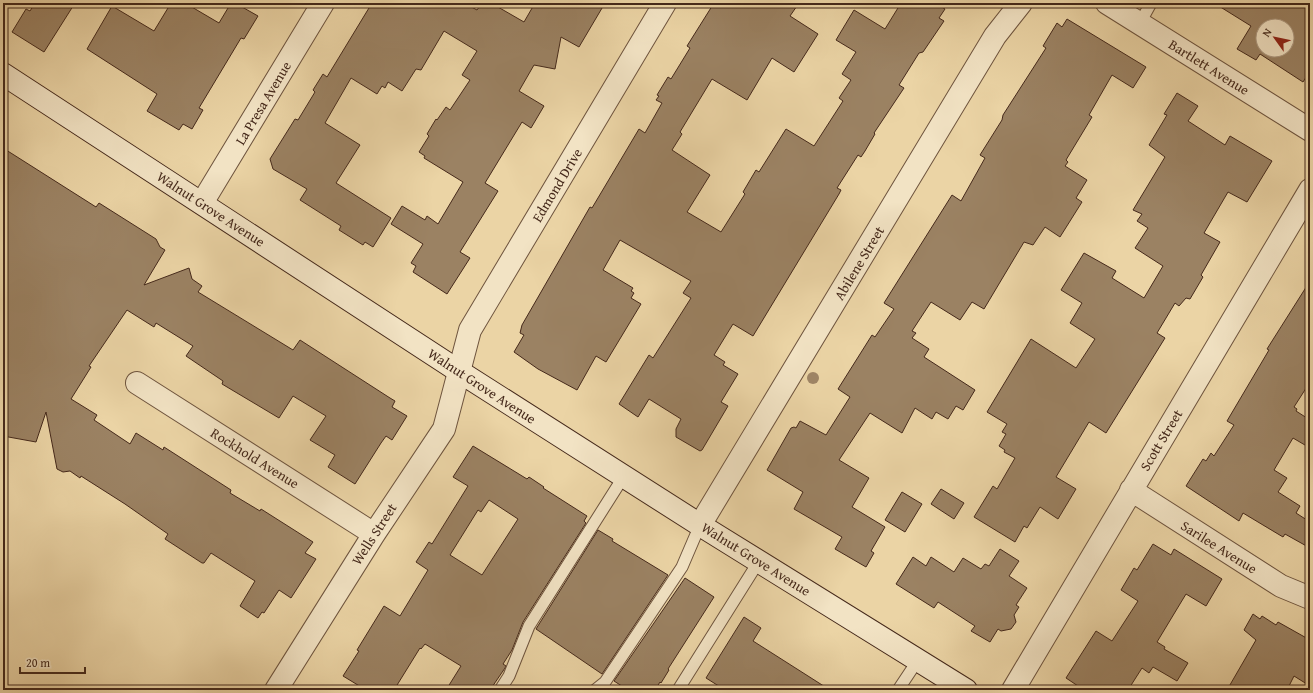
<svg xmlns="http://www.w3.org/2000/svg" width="1313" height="693" font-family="'Gentium Book Plus',serif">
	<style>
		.building { fill: #9b8263; stroke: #45291b; fill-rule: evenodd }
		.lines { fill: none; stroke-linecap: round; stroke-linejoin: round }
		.lane-casing { stroke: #6e543e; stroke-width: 13 }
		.street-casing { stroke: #6e543e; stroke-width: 24 }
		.secondary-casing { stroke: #45291b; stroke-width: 24 }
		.lane { stroke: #f2e3c4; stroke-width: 11 }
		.street { stroke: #f2e3c4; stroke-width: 22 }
		.secondary { stroke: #f2e3c4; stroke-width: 22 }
		.tree { fill: #9f8566 }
		.labels { text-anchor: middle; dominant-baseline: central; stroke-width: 3.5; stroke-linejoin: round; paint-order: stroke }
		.street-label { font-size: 14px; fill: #45291b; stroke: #f2e3c4 }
	</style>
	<rect width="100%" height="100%" fill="#ebd4a5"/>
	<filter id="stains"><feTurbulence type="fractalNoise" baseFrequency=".005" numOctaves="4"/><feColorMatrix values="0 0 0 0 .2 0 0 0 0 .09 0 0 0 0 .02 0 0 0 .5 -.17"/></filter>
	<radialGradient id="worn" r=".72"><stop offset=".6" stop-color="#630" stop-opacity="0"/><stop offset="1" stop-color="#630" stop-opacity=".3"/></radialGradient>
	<path class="building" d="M35,3H75L44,52L12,32L26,9L30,11Z
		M171,3H185L219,23L231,3H235L258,16L244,39L241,38L199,108L203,110L192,129L183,124L179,130L147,111L157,94L87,49L112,6L154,31Z
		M372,3H464L477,10L482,3H491L524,22L535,3H605L579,47L561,37L555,69L534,65L519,91L544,106L531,128L522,122L485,183L498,191L460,252L470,258L447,294L413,272L416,266L411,263L423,244L391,224L402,206L425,220L427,216L438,224L463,182L424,158L425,156L419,152L429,136L427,134L436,119L437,120L446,107L450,110L470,80L462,75L477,51L444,31L421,70L416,69L402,91L388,82L385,88L382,86L377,94L351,78L325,123L360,145L336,183L391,218L373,247L365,242L363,245L339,230L341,226L300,200L307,189L273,169L270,159L295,119L298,120L315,92L313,90L323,74L327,77Z
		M714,3H799L790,16L818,34L794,72L772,58L747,100L712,79L680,132L682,134L672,150L710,175L687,212L721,232L745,194L743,192L756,170L759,172L786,129L814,146L843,101L839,98L851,80L842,74L856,52L836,40L854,10L885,29L901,3H935L945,9L939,18L944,21L923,52L919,53L899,85L904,88L874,133L875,134L865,151L861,157L858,155L837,188L841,190L839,194L753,336L733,324L714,355L725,362L723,365L738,374L721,402L728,406L702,450L700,451L676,437V429L681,419L649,399L638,417L619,404L649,355L653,358L691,298L683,293L691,281L620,240L603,270L633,288L631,291L634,293L631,298L641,304L606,362L596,356L577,390L538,369L514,352L524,335L520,333L522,325L590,207L592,208L639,129L645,133L662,103L656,100L659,96L657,95L668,77L671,79L690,48L687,46Z
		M1214,3H1310V71L1303,82L1260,54L1256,60L1237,49L1251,26ZM1263,26H1287V50H1263Z
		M1067,19L1146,67L1133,88L1112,75L1089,115L1092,117L1066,160L1068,162L1065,166L1087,180L1076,198L1082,202L1060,237L1045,227L1033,245L1024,242L984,309L972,302L960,320L931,302L912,331L916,333L912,338L929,349L924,357L975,390L963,410L956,406L948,419L936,412L932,419L915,408L902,433L870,413L839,460L869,478L852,507L885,527L871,551L874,553L866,567L835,549L842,537L794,509L803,492L767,470L791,428L794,427L796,428L800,421L826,435L850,397L838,389L872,335L875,337L894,309L884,303L952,195L961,201L985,158L980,155L1002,120L1003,115L1046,48L1043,46L1057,23L1062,27Z
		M1177,93L1198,106L1188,121L1225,145L1230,136L1272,161L1247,202L1228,192L1204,233L1220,242L1201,275L1203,277L1190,299L1186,298L1179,306L1175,303L1157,333L1165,338L1106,433L1089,422L1056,477L1076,489L1058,519L1040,507L1027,528L1024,526L1015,542L974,517L993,486L997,489L1015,458L1004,452L1005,450L999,446L1006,434L1002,432L1007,424L987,412L1031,339L1076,368L1095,339L1070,323L1082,303L1061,290L1084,253L1116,271L1112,278L1144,298L1163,266L1135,248L1148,228L1137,221L1142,214L1133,210L1165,157L1149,145L1167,115L1164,114Z
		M3,148L96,207L99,203L156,239L160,247L165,250L144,285L189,268L192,279L202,286L198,292L293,350L300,340L390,398L395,401L392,407L407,416L392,440L386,436L381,443L355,484L328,467L335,455L310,440L326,416L293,396L279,418L222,384L223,381L186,356L193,346L156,323L154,327L127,310L89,366L91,367L71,399L97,415L94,420L130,444L136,433L163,450L164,447L231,490L230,493L260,511L261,509L313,542L305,553L316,559L291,598L279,590L264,613L262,612L258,618L240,606L255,581L211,553L204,563H202L165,539L168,534L125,504L81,476L80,478L70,471L63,472L57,469L46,412L36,442L3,436Z
		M1310,281V382L1294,407L1297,409L1296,411L1310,420V448L1293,438L1274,470L1287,478L1278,492L1300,506L1296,513L1310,522V548L1285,534L1283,537L1243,513L1239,521L1186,486L1203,459L1206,461L1211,453L1214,456L1234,425L1227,421L1269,350L1267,349Z
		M473,446L527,479L529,477L544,487L543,488L587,516L584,521L586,523L523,622L512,650L503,664L506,666L505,668L490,690H446L461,666L425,644L421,649L420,648L394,690H366L343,676L359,651L357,650L384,606L400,616L428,570L416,562L429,542L432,544L468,486L453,477ZM489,500L518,519L482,575L450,555L478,510L481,512Z
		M941,489L964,503L954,519L931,504Z
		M902,492L922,504L905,532L885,520Z
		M598,530L613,539L612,541L668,575L602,674L536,629Z
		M1153,544L1171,555L1174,549L1222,579L1206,606L1186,594L1157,642L1165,647L1164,649L1188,663L1177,681L1153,667L1149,673L1142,668L1128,690H1084L1066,678L1096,631L1112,641L1138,601L1121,590L1134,568L1137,570Z
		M1000,549L1019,561L1009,576L1027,588L1016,605L1019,607L1014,615L1016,622L1011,629L1001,631L998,629L990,642L971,631L975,626L938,602L934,608L896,584L913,557L926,566L931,557L954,572L963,558L981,569L985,564L989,566Z
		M685,578L714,597L668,669L669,670L661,683L660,682L655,690H628L614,681Z
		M1253,614L1260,619L1262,616L1276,625L1278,622L1310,640V686L1294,676L1287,690H1227L1256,640L1244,630Z
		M744,617L761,628L753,641L830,690H725L706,678Z"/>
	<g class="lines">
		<defs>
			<path id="lane" d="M1140,23L1151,3
				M500,690L509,676L529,626L624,476
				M595,690L605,682L682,567L700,525
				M678,690L759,561
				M898,690L918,660"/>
			<path id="street" d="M1107,3L1310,130
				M202,203L323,3
				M137,383L374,534
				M1131,490L1281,586L1310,598
				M700,525L995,36L1021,3
				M276,690L374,534L444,429L470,330L665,3
				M1013,690L1310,190"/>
			<path id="secondary" d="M3,74L460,372L700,525L966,690"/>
		</defs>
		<use href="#lane" class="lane-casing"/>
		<use href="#street" class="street-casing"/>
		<use href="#secondary" class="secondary-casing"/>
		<use href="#lane" class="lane"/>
		<use href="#street" class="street"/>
		<use href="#secondary" class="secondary"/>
	</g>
	<circle class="tree" cx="813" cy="378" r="6"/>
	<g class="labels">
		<g class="street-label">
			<text transform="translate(1209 67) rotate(32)">Bartlett Avenue</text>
			<text transform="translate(263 103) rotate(-59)">La Presa Avenue</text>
			<text transform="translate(557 185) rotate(-59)">Edmond Drive</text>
			<text transform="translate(211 209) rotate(33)">Walnut Grove Avenue</text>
			<text transform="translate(859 263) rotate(-59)">Abilene Street</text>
			<text transform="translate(482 386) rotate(33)">Walnut Grove Avenue</text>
			<text transform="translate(1161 440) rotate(-59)">Scott Street</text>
			<text transform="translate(255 458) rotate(32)">Rockhold Avenue</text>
			<text transform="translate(374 534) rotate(-57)">Wells Street</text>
			<text transform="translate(1219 547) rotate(32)">Sarilee Avenue</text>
			<text transform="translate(756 559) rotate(32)">Walnut Grove Avenue</text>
		</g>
	</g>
	<rect width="1313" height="693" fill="none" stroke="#ebd4a5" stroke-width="16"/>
	<rect x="4" y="4" width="1305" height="685" fill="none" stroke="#45291b" stroke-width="2"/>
	<rect x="8" y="8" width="1297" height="677" fill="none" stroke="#45291b"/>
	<g transform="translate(1275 38) rotate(303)"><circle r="19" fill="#f2e3c4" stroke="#ad9980"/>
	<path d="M0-3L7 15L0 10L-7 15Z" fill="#8f2418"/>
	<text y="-6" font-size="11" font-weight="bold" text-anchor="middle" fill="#45291b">N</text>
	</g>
	<path d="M20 667v6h65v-6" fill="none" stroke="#45291b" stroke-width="2"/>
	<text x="26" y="667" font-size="12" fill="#45291b" stroke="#f2e3c4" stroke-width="3" paint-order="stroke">20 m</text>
	<rect width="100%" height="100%" filter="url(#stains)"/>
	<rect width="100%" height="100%" fill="url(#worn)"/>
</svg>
